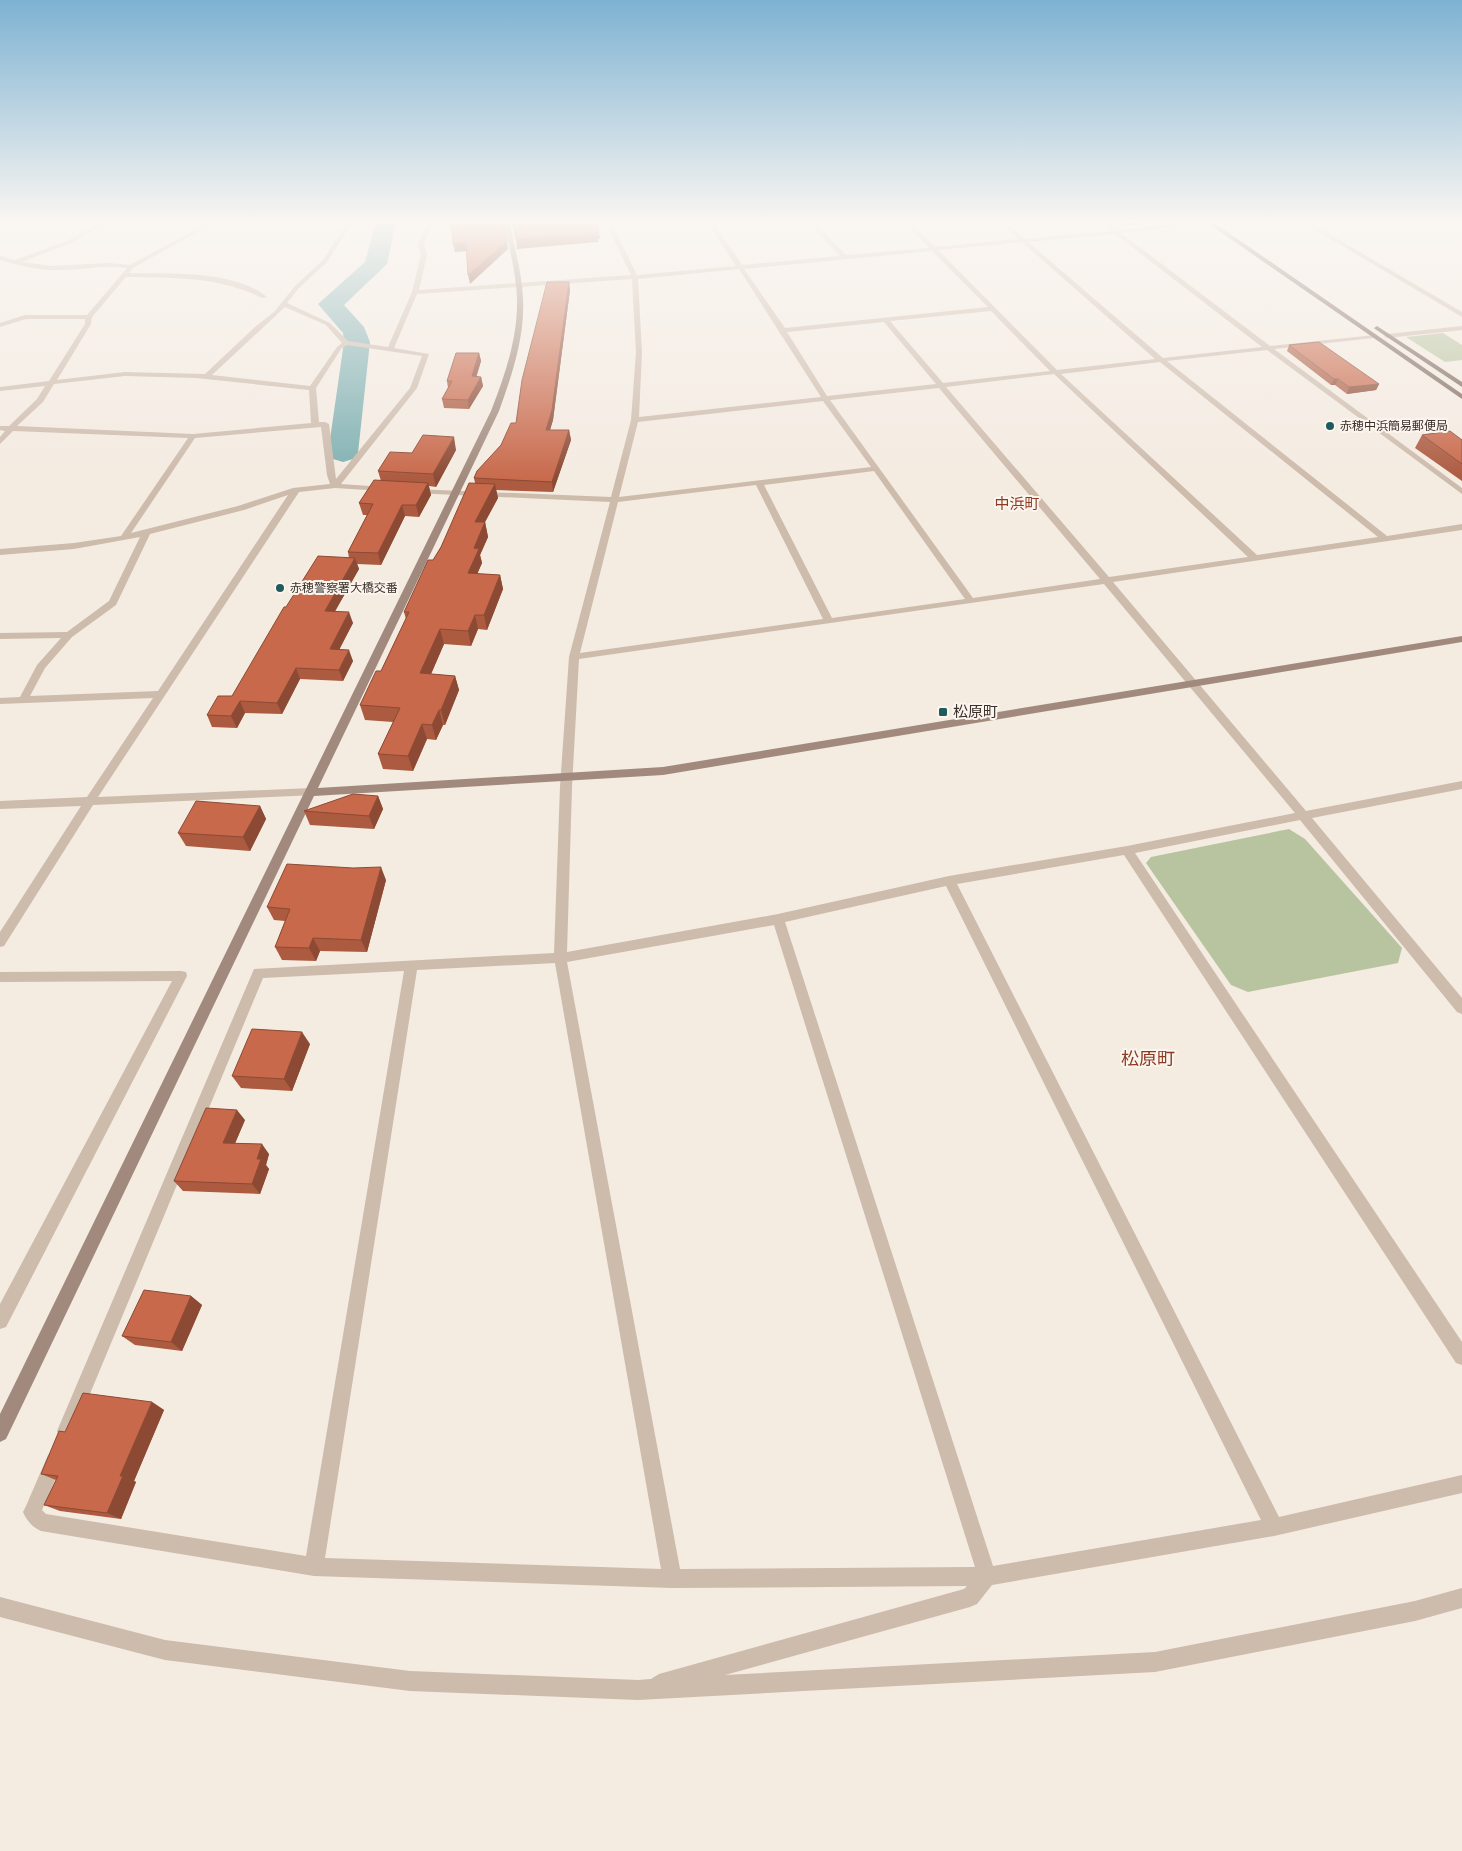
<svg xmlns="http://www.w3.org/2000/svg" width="1462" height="1851" font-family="'Fira Sans','Noto Sans JP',sans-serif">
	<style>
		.green { fill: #b8c4a0 }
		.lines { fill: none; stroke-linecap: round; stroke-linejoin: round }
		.river { fill: #7fb0b2; fill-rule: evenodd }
		.street { fill: #cdbbac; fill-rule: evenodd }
		.secondary { fill: #a18a7d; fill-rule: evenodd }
		.primary { fill: #7d675c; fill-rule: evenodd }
		.wall { fill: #ac5a40 }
		.shaded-wall { fill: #8c4a34 }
		.building { fill: #c8694b; stroke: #8c4a34 }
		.poi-dot { fill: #1f5a5e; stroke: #fbf5ee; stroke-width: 2 }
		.labels { text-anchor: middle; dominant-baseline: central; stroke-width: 4; stroke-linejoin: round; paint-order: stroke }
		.far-poi-label { font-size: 12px; fill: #3b302b; stroke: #fbf5ee; text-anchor: start }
		.far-quarter-label { font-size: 15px; fill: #8c3b22; stroke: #fbf5ee }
		.poi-label { font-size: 15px; fill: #3b302b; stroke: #fbf5ee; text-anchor: start }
		.quarter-label { font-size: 18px; fill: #8c3b22; stroke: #fbf5ee }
	</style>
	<rect width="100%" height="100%" fill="#f4ebe1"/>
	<path class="green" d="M1443,333L1462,345V360L1445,362L1406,337Z
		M1289,829L1305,839L1402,948L1398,963L1248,992L1231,985L1146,863L1151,857Z"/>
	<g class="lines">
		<path class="river" d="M376,222H396L387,264L344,305L364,327L370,342L358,453L353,459L343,462L333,459L328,453L344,342L343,333L318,304L365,262Z"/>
		<path class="street" d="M101,222H108L73,242L22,262L52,266L108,263L130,265L209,222H216L133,268L129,273C170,274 234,270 267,297L262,298C219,276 173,278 126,277L92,317L91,324L57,380L125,372L205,374L255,327L274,312L295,286L323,260L347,222H353L327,262L299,288L287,303L330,323L348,341L388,347L412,292L421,255L418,245L427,222H433L424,245L427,255L419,290L631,275L605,222H611L637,275L736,266L707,222H713L742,265L840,256L808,222H814L846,255L929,248L904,222H910L935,247L1018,239L999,222H1006L1025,239L1111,231L1100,222H1107L1117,230L1201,222H1223L1121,233L1270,346L1375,335V337L1373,338L1274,349L1462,488V494L1267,350L1167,361L1387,536L1462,524V530L1113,582L1306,811L1462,781V789L1312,818L1462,998V1014L1457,1012L1300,820L1135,853L1462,1342V1365L1456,1363L1124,855L957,884L1279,1517L1462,1475V1493L1274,1536L992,1585L977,1604L970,1607L725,1675L1155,1652L1415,1601L1462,1588V1608L1415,1621L1155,1672L638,1700L410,1691L165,1660L0,1617V1597L165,1640L410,1671L638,1680L651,1679L659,1674L964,1589L967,1586L672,1588L314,1576L41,1531C32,1527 27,1521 23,1512L26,1506L48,1455L54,1452L60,1455L63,1461L42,1510L46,1514L306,1556L404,971L263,978L72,1437L66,1440L60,1437L57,1431L254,969L554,953L560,787L569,657L610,502L414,493L410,491L414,489L611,497L631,420L636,352L632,279L417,294L394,348L429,354L417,388L341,484L384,487L388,489L384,491L335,488L299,492L98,797L312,788L316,789L318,792L316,795L93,805L4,946L0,947V932L81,806L0,809V801L87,797L153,698L0,704V698L20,697L37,665L61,638L0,639V633L67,632L109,601L140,537L74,549L0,555V549L74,543L121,536L188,438L13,431L0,444V437L5,431L0,430V426H9L37,399L45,386L0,391V387L49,381L85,324V319H26L0,327V323L25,315H87L127,268C105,264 83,270 61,270C40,271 20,266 0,260V256L15,260L69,240ZM1115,234L1262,347L1163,358L1028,242ZM1022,242L1155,359L1057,370L938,250ZM932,251L988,307L785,328L744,269ZM739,269L821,397L639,417L642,352L638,279ZM285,307L326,325L342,343L337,347L310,386L212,375ZM991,311L1050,371L943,383L890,321ZM884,322L936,384L827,396L787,332ZM347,345L422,356L410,388L336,479L329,424L325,422H319L316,388L341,349ZM1160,362L1378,537L1257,555L1061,374ZM1054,374L1248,557L1109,577L946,387ZM125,376L196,378L309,390L311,423L193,434L17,426L43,402L54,384ZM939,388L1100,579L973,598L830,400ZM823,401L871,467L619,497L638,422ZM321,427L327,475L330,484L293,488L238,506L131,533L195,438ZM874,471L965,599L832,618L764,485ZM756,485L823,619L580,653L618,502ZM288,495L158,691L30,696L45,668L72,637L116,605L150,534L244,510ZM1104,584L1295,813L1127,846L949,876L778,914L567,952L572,787L579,659ZM946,886L1261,1520L993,1566L785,922ZM774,925L975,1567L680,1569L567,962ZM555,963L661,1569L325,1558L417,970Z
			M1302,222H1309L1462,312V317Z
			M1462,326V330L1387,338L1384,336L1387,334Z
			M181,971L186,972L187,976L6,1327L0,1329V1304L172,981L0,982V972Z"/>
		<path class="secondary" d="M504,222H510C514,247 522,273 523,298C525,337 512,375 499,411L318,788L663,767L1462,636V642L663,775L314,796L6,1439L0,1442V1414L491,411C505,375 518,338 517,298C516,273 509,247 504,222Z"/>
		<path class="primary" d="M1206,222H1213L1462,394V399Z
			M1377,326L1462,382V387L1375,329L1374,328Z"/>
	</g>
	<path class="wall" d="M570,290L553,420L550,430H569L571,440L553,492L496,490L498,498L485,522L488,537L480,555L482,563L477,574L500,575L503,589L487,630L478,629L471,646L444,644L431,674L455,676L459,690L445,725H443L436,740L427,739L413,771L383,769L378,754L393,722L365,720L360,705L381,671L406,619L404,612L441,547L475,483L474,478L501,445L516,423Z
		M1289,345L1379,384L1376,390L1347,394L1335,385H1331L1287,351Z
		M479,353L481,361L476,377H481L483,386L469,409L444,408L442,399L448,388L447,381Z
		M1422,435L1462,440V481L1415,448Z
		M456,450L436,487L429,486L431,495L419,517L405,516L381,565L357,564L359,569L335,611L353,623L339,649L353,661L343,681L300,679L282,714L245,713L237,728L212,727L207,715L232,696L286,607L349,558L348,552L367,515H363L359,503L381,481L378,471L412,453Z
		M378,796L383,809L374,829L310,825L304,811Z
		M260,806L266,819L250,851L186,846L178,833Z
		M386,880L367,952L320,951L316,961L282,960L275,947L285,921L274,920L267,907Z
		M310,1044L292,1091L241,1088L232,1076Z
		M245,1120L235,1143L269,1154L266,1165L269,1169L260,1194L183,1191L174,1181Z
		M191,1296L202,1305L182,1351L135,1345L122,1336Z
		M152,1402L164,1410L134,1481L136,1482L121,1519L60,1511L44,1505L56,1480L41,1474L65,1432Z"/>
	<path class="shaded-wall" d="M1127,222H1161L1127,225Z
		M599,230L600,239H598V242L517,249L516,239Z
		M507,241L508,249L470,284L468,275Z
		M466,243L468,251L455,252L453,244Z
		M569,282L570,290L553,420L547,440L546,430Z
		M479,353L481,361L474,385L472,376Z
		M481,377L483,386L469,409L468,400Z
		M1334,379H1338L1335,385H1331Z
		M1379,384L1376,390L1347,394L1349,387Z
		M569,430L571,440L553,492L552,482Z
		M454,437L456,450L436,487L433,474Z
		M428,483L431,495L419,517L416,505Z
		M495,484L498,498L485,522L488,537L480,555L482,563L471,588L468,573L474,548L475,522Z
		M402,505L405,516L381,565L378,553Z
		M355,558L359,569L329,622L325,611Z
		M500,575L503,589L487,630L484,615Z
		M349,612L353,623L334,660L330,649Z
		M475,615L478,629L471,646L468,631Z
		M440,629L444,644L425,688L420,673Z
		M349,650L353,661L343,681L339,670Z
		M296,668L300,679L282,714L277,703Z
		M455,676L459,690L445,725L441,710Z
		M240,701L245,713L237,728L231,716Z
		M439,710L443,725L436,740L432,725Z
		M422,724L427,739L413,771L408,756Z
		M378,796L383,809L374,829L369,816Z
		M260,806L266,819L250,851L243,837Z
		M381,867L386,880L367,952L361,940Z
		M313,938L320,951L316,961L309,948Z
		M302,1032L310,1044L292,1091L284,1079Z
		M237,1110L245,1120L231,1153L223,1143Z
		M262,1144L269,1154L266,1165L269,1169L260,1194L252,1184L257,1159Z
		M191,1296L202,1305L182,1351L171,1342Z
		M152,1402L164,1410L134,1481L136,1482L121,1519L107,1513L120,1476Z"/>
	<path class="building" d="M451,222H492L493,226L500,222H503L507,241L468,275L466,243L453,244Z
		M512,222H595L599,230H597L598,232L516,239Z
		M547,282H569L552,410L546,430H569L552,482L474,478L477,471L501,445L511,423H516L522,380Z
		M1319,342L1379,384L1349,387L1338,379H1334L1289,345Z
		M456,353H479L472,376L481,377L468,400L442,399L452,381H447Z
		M1450,431L1462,440V464L1422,435Z
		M423,435L454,437L433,474L378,471L390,452L412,453Z
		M374,480L428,483L416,505H402L378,553L348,552L373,504L359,503Z
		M469,483L495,484L475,522H485L474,548L479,549L468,573L500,575L484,615H475L468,631L440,629L420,673L455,676L441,710H439L432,725L422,724L408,756L378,754L400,708L360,705L376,671H381L409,612H404L428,560H433L441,547Z
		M318,556L355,558L325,611L349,612L330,649L349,650L339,670L296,668L277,703L240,701L231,716L207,715L218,696H232L284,607H286Z
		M353,794L378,796L369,816L304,811Z
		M196,801L260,806L243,837L178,833Z
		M287,864L353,868L381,867L361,940L313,938L309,948L275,947L290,909L267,907Z
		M252,1029L302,1032L284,1079L232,1076Z
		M206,1108L237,1110L223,1143L262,1144L257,1159H261L252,1184L174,1181Z
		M144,1290L191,1296L171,1342L122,1336Z
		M83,1393L152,1402L120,1476H123L107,1513L44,1505L58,1476L41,1474L59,1431L65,1432Z"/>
	<linearGradient id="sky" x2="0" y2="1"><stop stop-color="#7eb2d2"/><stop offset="0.46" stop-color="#faf6f2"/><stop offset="1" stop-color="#faf6f2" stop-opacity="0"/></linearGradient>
	<rect width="1462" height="481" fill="url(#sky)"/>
	<g class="poi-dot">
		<circle cx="1330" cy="426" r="5"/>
		<circle cx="280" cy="588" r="5"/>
		<rect x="938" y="707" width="10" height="10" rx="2.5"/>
	</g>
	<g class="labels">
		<g class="far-poi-label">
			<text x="1340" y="426">赤穂中浜簡易郵便局</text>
			<text x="290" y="588">赤穂警察署大橋交番</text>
		</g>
		<g class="far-quarter-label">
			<text x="1017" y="504">中浜町</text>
		</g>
		<g class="poi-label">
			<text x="953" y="712">松原町</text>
		</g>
		<g class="quarter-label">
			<text x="1148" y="1059">松原町</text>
		</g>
	</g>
</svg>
